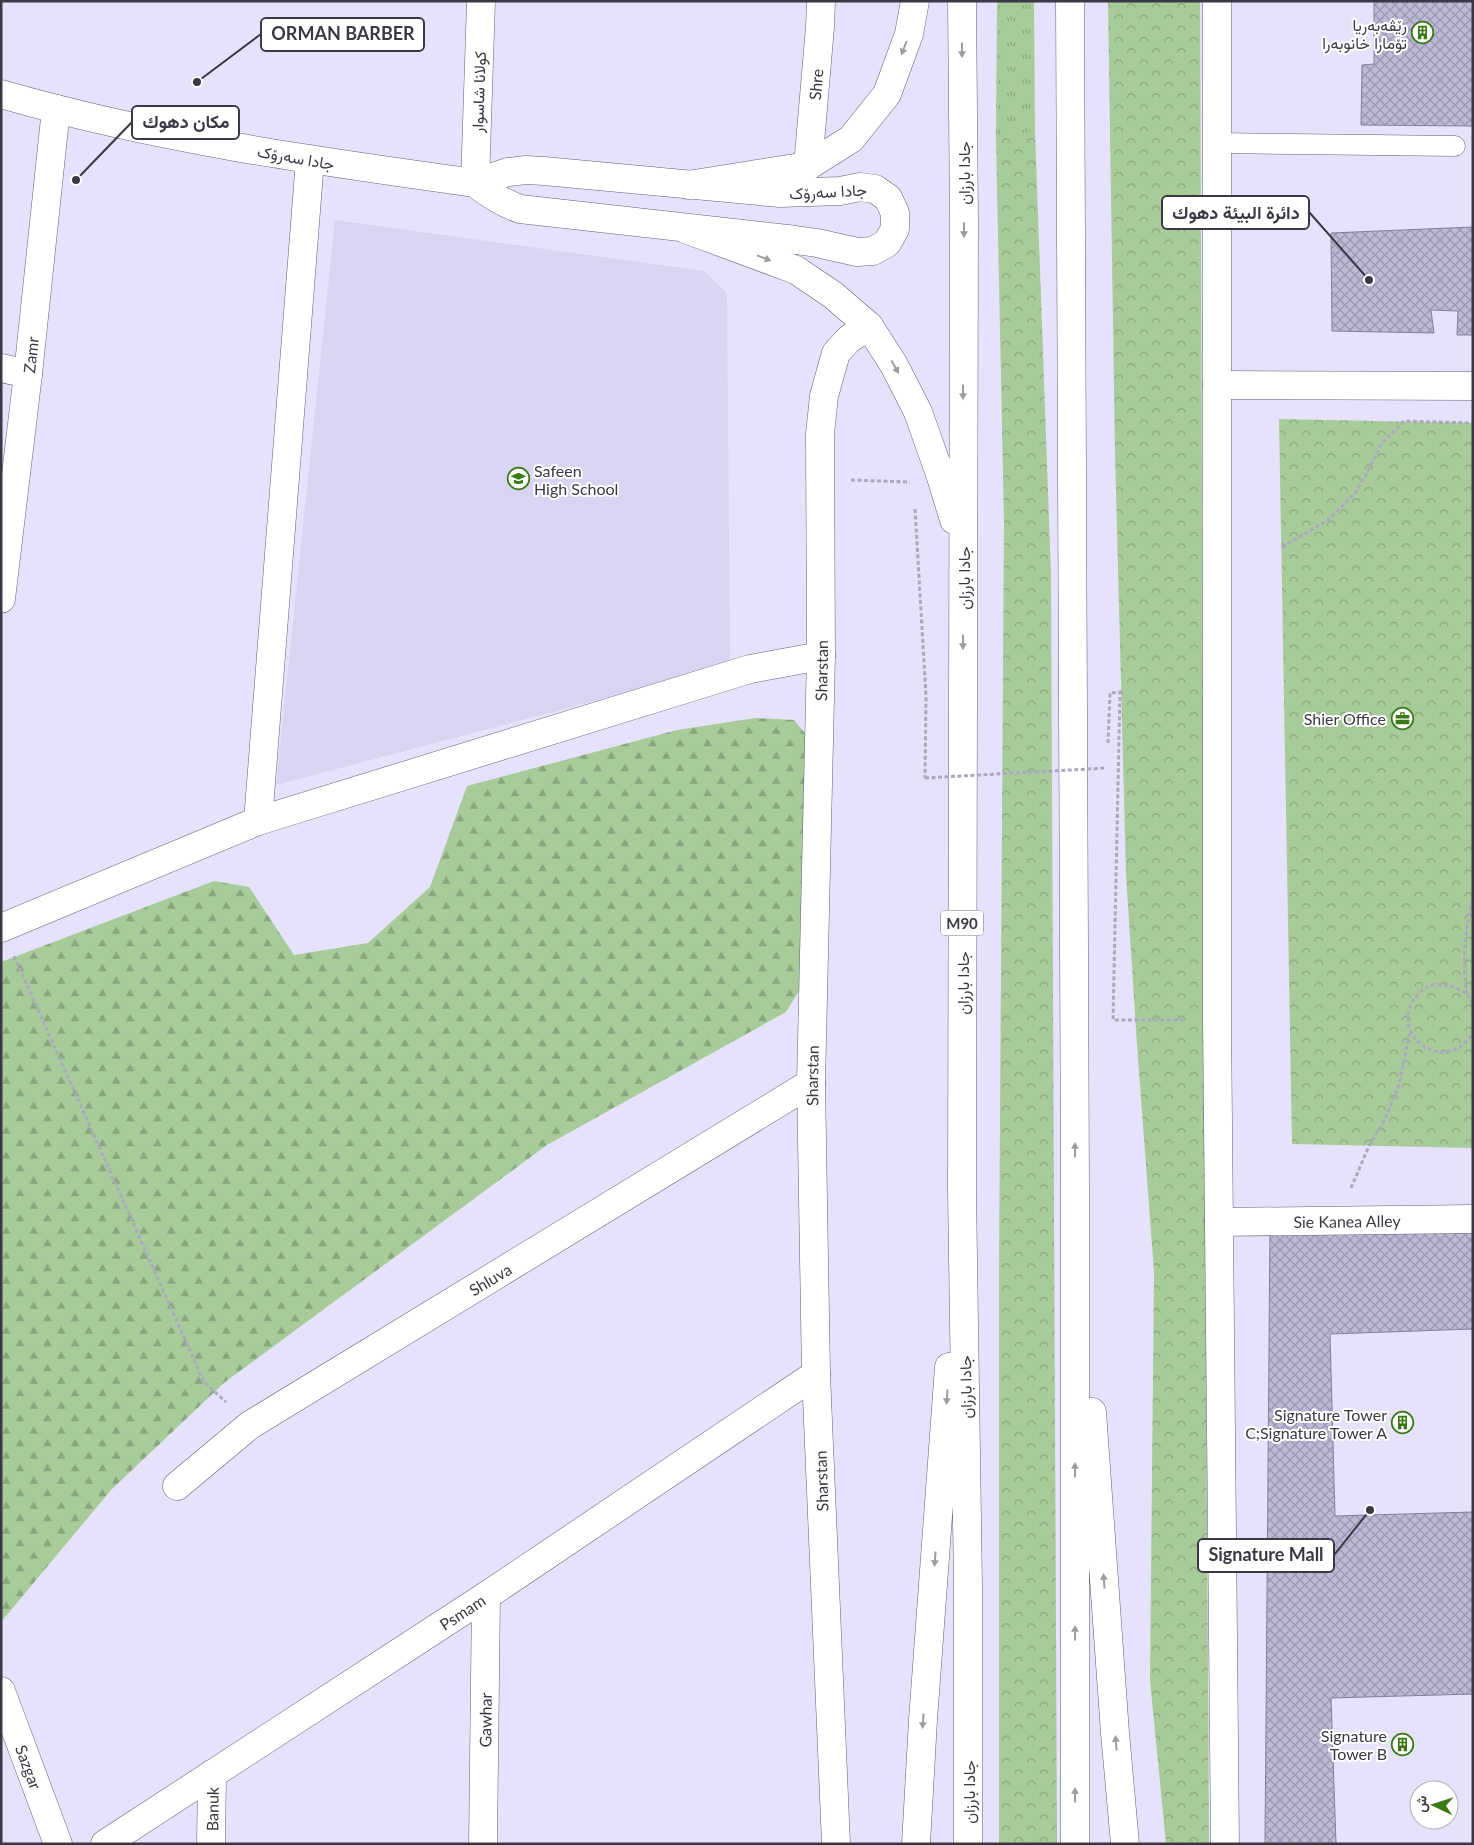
<svg xmlns="http://www.w3.org/2000/svg" width="1474" height="1845" font-family="Lato,Vazirmatn,sans-serif">
	<style>
		.built { fill: #d8d4f2 }
		.grass { fill: url(#grass-tufts) }
		.forest { fill: url(#forest-firs) }
		.park { fill: url(#park-crowns) }
		.building { fill: url(#building-cross-hatch); stroke: #847e9b; fill-rule: evenodd }
		.lines { fill: none; stroke-linecap: round; stroke-linejoin: round }
		.lane-casing { stroke: #635e79; stroke-width: 21 }
		.street-casing { stroke: #635e79; stroke-width: 29 }
		.secondary-casing { stroke: #635e79; stroke-width: 29 }
		.highway-casing { stroke: #635e79; stroke-width: 29 }
		.path { stroke: #aca8bd; stroke-width: 3; stroke-dasharray: 4 2.5; stroke-linecap: butt }
		.lane { stroke: #fff; stroke-width: 20 }
		.street { stroke: #fff; stroke-width: 28 }
		.secondary { stroke: #fff; stroke-width: 28 }
		.highway { stroke: #fff; stroke-width: 28 }
		.path-bridge { stroke: #aca8bd; stroke-width: 3; stroke-dasharray: 4 2.5; stroke-linecap: butt }
		.oneway { fill: #9c9ca2 }
		.labels { text-anchor: middle; dominant-baseline: central; stroke-width: 4; stroke-linejoin: round; paint-order: stroke }
		.shield { fill: #fff; stroke: #75747c; stroke-width: 1 }
		.shield-label { font-size: 15px; font-weight: bold; fill: #3a3844 }
		.poi-label { font-size: 16px; fill: #3a3844; stroke: #fff; text-anchor: end }
		.street-label { font-size: 16px; fill: #3a3844; stroke: #fff }
		.leader { fill: none; stroke: #3a3844; stroke-width: 2 }
		.callout-dot { fill: #3a3844; stroke: #fff; stroke-width: 2 }
		.callout { fill: #fff; stroke: #3a3844; stroke-width: 2 }
		.callout-label { font-size: 18px; text-anchor: middle; font-weight: bold; fill: #3a3844 }
	</style>
	<defs>
		<pattern id="grass-tufts" width="24" height="20" patternUnits="userSpaceOnUse" patternTransform="scale(1.25)"><rect width="24" height="20" fill="#a8cb9a"/><path d="M3 7l-1-3M5 7V3M7 7l1-3M15 17l-1-3M17 17v-4M19 17l1-3" fill="none" stroke="#8aa67f"/></pattern>
		<pattern id="forest-firs" width="22" height="20" patternUnits="userSpaceOnUse" patternTransform="scale(1.25)"><rect width="22" height="20" fill="#a8cb9a"/><path d="M5 1l3.5 6h-7zM16 11l3.5 6h-7z" fill="#8aa67f"/></pattern>
		<pattern id="park-crowns" width="20" height="18" patternUnits="userSpaceOnUse" patternTransform="scale(1.25)"><rect width="20" height="18" fill="#a8cb9a"/><path d="M2 6a3 3 0 1 1 6 0M12 15a3 3 0 1 1 6 0" fill="none" stroke="#8aa67f"/></pattern>
		<pattern id="building-cross-hatch" width="8" height="8" patternUnits="userSpaceOnUse" patternTransform="scale(1.25)"><rect width="8" height="8" fill="#bdb8d6"/><path d="M0 0l8 8M0 8l8-8" fill="none" stroke="#9b97af"/></pattern>
	</defs>
	<rect width="100%" height="100%" fill="#e6e2fb"/>
	<path class="built" d="M335,220L704,271L727,293L730,665L276,785Z"/>
	<path class="grass" d="M997,1H1034L1035,139L996,138Z"/>
	<path class="forest" d="M756,718L794,720L814,744L805,981L786,1012L547,1145L225,1382L111,1490L1,1622V962L214,881L249,887L294,955L368,943L430,887L467,786L677,730Z"/>
	<path class="park" d="M1108,1H1200L1204,1006L1209,1844H1166L1150,1680L1154,1272L1137,1045L1126,874L1115,453Z
		M1035,131L1051,575L1057,1844H999V1269L1004,522L996,138Z
		M1279,419L1473,423V1148L1292,1144Z"/>
	<path class="building" d="M1374,1H1473V126L1361,125L1362,65L1374,64Z
		M1473,227V335H1457L1458,311L1431,310L1434,333L1332,331L1331,233Z
		M1270,1225L1473,1229V1844H1265ZM1419,1790H1449V1820H1419Z
		M1473,1329V1512L1335,1516L1330,1334Z
		M1473,1694V1844H1336L1331,1698ZM1419,1790H1449V1820H1419Z"/>
	<g class="lines">
		<defs>
			<path id="lane" d="M1218,143L1455,146"/>
			<g id="street">
				<path d="M475,183L481,1"/>
				<path d="M1,368L28,374"/>
				<path d="M1217,385L1473,386"/>
				<path id="s1" d="M1,599L28,374L56,109"/>
				<path d="M258,821L310,160"/>
				<path d="M1,928L258,821L750,669L821,656"/>
				<path id="s2" d="M1219,1222L1473,1219"/>
				<path id="s3" d="M177,1486L250,1425L811,1083"/>
				<path id="s4" d="M1,1691L58,1844"/>
				<path id="s5" d="M105,1844L486,1596L816,1374"/>
				<path id="s6" d="M211,1844L212,1774"/>
				<path id="s7" d="M483,1844L486,1596"/>
			</g>
			<g id="secondary">
				<path d="M1217,1V1020L1225,1844"/>
				<path d="M1,94C156,139 316,161 475,183"/>
				<path id="s8" d="M808,166L820,27L821,1"/>
				<path d="M526,170L544,171L780,193L840,191L860,187L875,189L888,198L895,213V229L887,243L873,251L857,252L817,243L796,240L520,209C503,203 490,195 475,183L508,172Z"/>
				<path id="s9" d="M836,1844L816,1374L811,1083L821,656L820,434L824,396L836,353L849,339L869,326"/>
			</g>
			<path id="highway" d="M962,1L964,221L962,1191L968,1586V1844
				M1070,1L1075,1185V1844
				M688,185L808,166L851,139L887,94L909,34L915,1
				M685,229L796,270L833,295L869,326L894,365L918,412L941,477L954,520
				M1092,1412L1115,1733L1125,1844
				M916,1844L923,1720L949,1367"/>
		</defs>
		<use href="#lane" class="lane-casing"/>
		<use href="#street" class="street-casing"/>
		<use href="#secondary" class="secondary-casing"/>
		<use href="#highway" class="highway-casing"/>
		<path class="path" d="M851,480L910,482
			M915,509L926,696L925,778
			M1282,547L1328,520L1355,493L1367,473L1381,444L1404,421L1473,423
			M1108,743L1110,693L1120,692L1113,1020H1185
			M14,956L204,1382L226,1402
			M1467,994C1462,962 1465,929 1473,898
			M1473,1004C1468,993 1458,987 1446,985C1436,983 1425,986 1418,994C1384,1032 1444,1079 1473,1033
			M1351,1188L1369,1146L1385,1119L1399,1085L1410,1031"/>
		<use href="#lane" class="lane"/>
		<use href="#street" class="street"/>
		<use href="#secondary" class="secondary"/>
		<use href="#highway" class="highway"/>
		<path class="path-bridge" d="M925,778L1106,768"/>
	</g>
	<defs><path id="oneway-solid" d="M-6-.8H1V-3.2L6.5 0L1 3.2V.8H-6Z" transform="scale(1.25)"/></defs>
	<g class="oneway">
		<use href="#oneway-solid" transform="translate(904 48) rotate(111)"/>
		<use href="#oneway-solid" transform="translate(962 50) rotate(90)"/>
		<use href="#oneway-solid" transform="translate(964 230) rotate(90)"/>
		<use href="#oneway-solid" transform="translate(764 258) rotate(21)"/>
		<use href="#oneway-solid" transform="translate(895 367) rotate(61)"/>
		<use href="#oneway-solid" transform="translate(963 392) rotate(90)"/>
		<use href="#oneway-solid" transform="translate(963 642) rotate(90)"/>
		<use href="#oneway-solid" transform="translate(1075 1150) rotate(-90)"/>
		<use href="#oneway-solid" transform="translate(947 1397) rotate(94)"/>
		<use href="#oneway-solid" transform="translate(1075 1470) rotate(-90)"/>
		<use href="#oneway-solid" transform="translate(935 1559) rotate(94)"/>
		<use href="#oneway-solid" transform="translate(1104 1581) rotate(-94)"/>
		<use href="#oneway-solid" transform="translate(1075 1633) rotate(-90)"/>
		<use href="#oneway-solid" transform="translate(923 1721) rotate(94)"/>
		<use href="#oneway-solid" transform="translate(1116 1743) rotate(-95)"/>
		<use href="#oneway-solid" transform="translate(1075 1795) rotate(-90)"/>
	</g>
	<defs>
		<symbol id="building-ring" viewBox="-11 -11 22 22"><circle r="9.5" fill="#fff" stroke="#3a7915" stroke-width="1.5"/><path d="M-4-6H4V6H1V3H-1V6H-4ZM-2.5-4.3h1.7v1.8h-1.7ZM.8-4.3h1.7v1.8H.8ZM-2.5-1h1.7V.8h-1.7ZM.8-1h1.7V.8H.8Z" fill="#3a7915"/></symbol>
		<symbol id="school-ring" viewBox="-11 -11 22 22"><circle r="9.5" fill="#fff" stroke="#3a7915" stroke-width="1.5"/><path d="M0-5L7-2L0 1L-7-2ZM-4 1L0 2.5L4 1V4Q0 6-4 4Z" fill="#3a7915"/></symbol>
		<symbol id="office-ring" viewBox="-11 -11 22 22"><circle r="9.5" fill="#fff" stroke="#3a7915" stroke-width="1.5"/><path d="M-6-3h4V-5.5h4V-3h4V5H-6ZM-1-4.5V-3h2v-1.5ZM-6 0V1H6V0Z" fill="#3a7915"/></symbol>
	</defs>
	<g fill-rule="evenodd">
		<use href="#building-ring" x="1410" y="20" width="25" height="25"/>
		<use href="#school-ring" x="506" y="466" width="25" height="25"/>
		<use href="#office-ring" x="1390" y="706" width="25" height="25"/>
		<use href="#building-ring" x="1390" y="1410" width="25" height="25"/>
		<use href="#building-ring" x="1390" y="1732" width="25" height="25"/>
	</g>
	<g class="labels">
		<rect class="shield" x="941" y="910.5" width="42" height="25" rx="4"/>
		<g class="shield-label">
			<text x="962" y="923">M90</text>
		</g>
		<g class="poi-label">
			<text x="1407" y="24">رێڤەبەریا<tspan x="1407" dy="18">تۆمارا خانوبەرا</tspan></text>
			<text x="534" y="470" text-anchor="start">Safeen<tspan x="534" dy="18">High School</tspan></text>
			<text x="1386" y="718">Shier Office</text>
			<text x="1387" y="1414">Signature Tower<tspan x="1387" dy="18">C;Signature Tower A</tspan></text>
			<text x="1387" y="1735">Signature<tspan x="1387" dy="18">Tower B</tspan></text>
		</g>
		<g class="street-label">
			<text stroke="none"><textPath href="#s8" startOffset="82">Shre</textPath></text>
			<text transform="translate(478 92) rotate(-88)">كولانا شاسوار</text>
			<text transform="translate(296 157) rotate(10)">جادا سەرۆک</text>
			<text transform="translate(963 173) rotate(-90)">جادا بارزان</text>
			<text transform="translate(828 191) rotate(-3)">جادا سەرۆک</text>
			<text stroke="none"><textPath href="#s1" startOffset="246">Zamr</textPath></text>
			<text transform="translate(963 578) rotate(-90)">جادا بارزان</text>
			<text stroke="none"><textPath href="#s9" startOffset="1174">Sharstan</textPath></text>
			<text transform="translate(962 983) rotate(-90)">جادا بارزان</text>
			<text stroke="none"><textPath href="#s9" startOffset="769">Sharstan</textPath></text>
			<text stroke="none"><textPath href="#s2" startOffset="128">Sie Kanea Alley</textPath></text>
			<text stroke="none"><textPath href="#s3" startOffset="376">Shluva</textPath></text>
			<text transform="translate(965 1387) rotate(-91)">جادا بارزان</text>
			<text transform="translate(821 1481) rotate(-92)">Sharstan</text>
			<text stroke="none"><textPath href="#s5" startOffset="426">Psmam</textPath></text>
			<text stroke="none"><textPath href="#s7" startOffset="124">Gawhar</textPath></text>
			<text stroke="none"><textPath href="#s4" startOffset="81">Sazgar</textPath></text>
			<text transform="translate(968 1792) rotate(-90)">جادا بارزان</text>
			<text stroke="none"><textPath href="#s6" startOffset="35">Banuk</textPath></text>
		</g>
	</g>
	<path class="leader" d="M197 82L261 34M76 180L132 122M1369 280L1309 212M1370 1510L1334 1555"/>
	<g class="callout-dot">
		<circle cx="197" cy="82" r="5"/>
		<circle cx="76" cy="180" r="5"/>
		<circle cx="1369" cy="280" r="5"/>
		<circle cx="1370" cy="1510" r="5"/>
	</g>
	<g class="callout">
		<rect x="261" y="18" width="163" height="33" rx="5"/>
		<rect x="132" y="106" width="107" height="33" rx="5"/>
		<rect x="1162" y="196" width="147" height="33" rx="5"/>
		<rect x="1198" y="1539" width="136" height="33" rx="5"/>
	</g>
	<g class="callout-label">
		<text x="343" y="40">ORMAN BARBER</text>
		<text x="186" y="128">مكان دهوك</text>
		<text x="1236" y="219">دائرة البيئة دهوك</text>
		<text x="1266" y="1561">Signature Mall</text>
	</g>
	<rect width="1474" height="1845" fill="none" stroke="#3a3844" stroke-width="5"/>
	<g transform="translate(1434 1805) rotate(274)"><circle r="24" fill="#ffffff" stroke="#b0afb4"/>
	<path d="M0-4L9 19L0 12L-9 19Z" fill="#3a7915"/>
	<text y="-8" font-size="14" font-weight="bold" text-anchor="middle" fill="#3a3844">ش</text>
	</g>
</svg>
